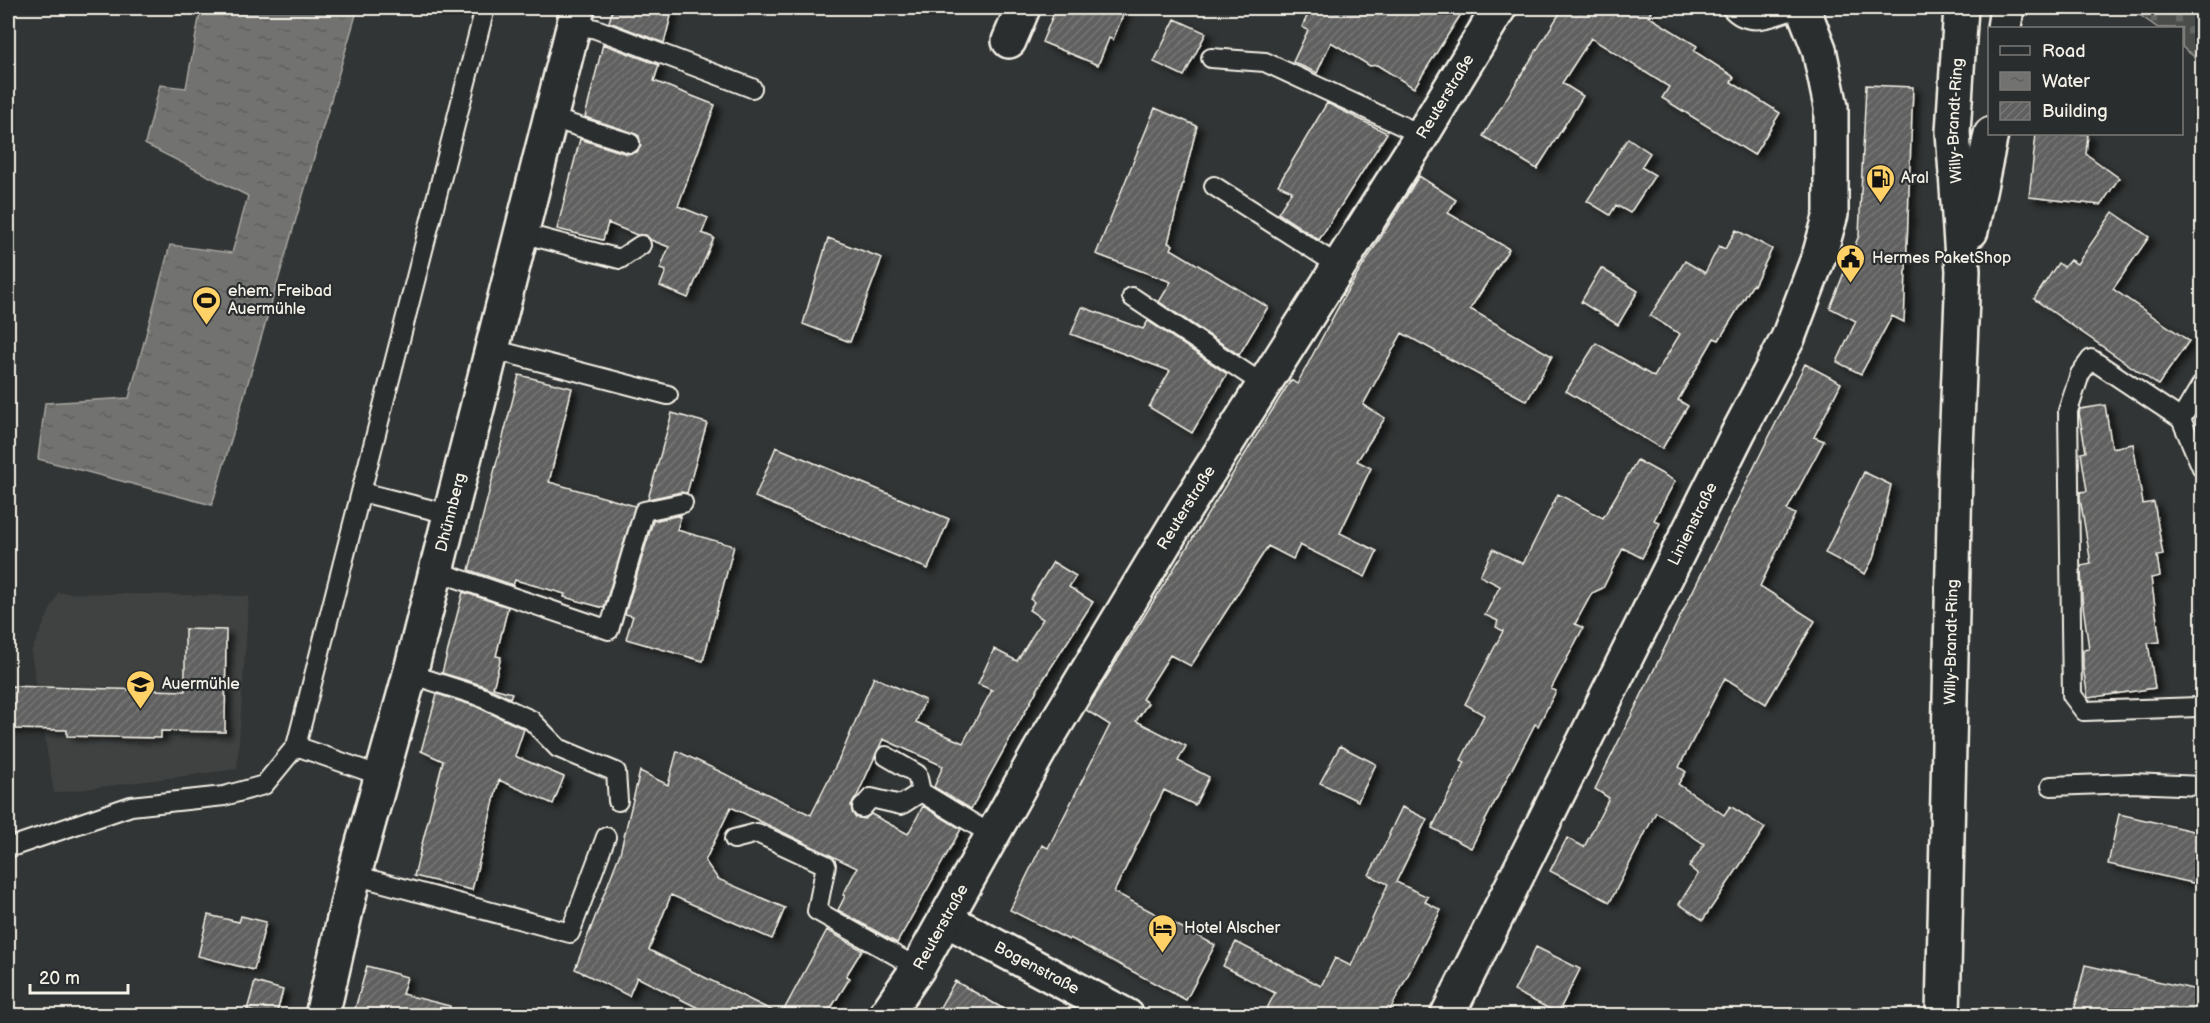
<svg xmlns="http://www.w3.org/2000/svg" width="2210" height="1023" font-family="'Balsamiq Sans',sans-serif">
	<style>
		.built { fill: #404242 }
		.cemetery { fill: url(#cemetery-stones); stroke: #a09f9a; stroke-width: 1.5 }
		.water { fill: url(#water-ripples); stroke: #a6a5a0; stroke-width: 1.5 }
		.building { fill: url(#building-hatch); stroke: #f4f1e8; stroke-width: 1.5; filter: url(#shadow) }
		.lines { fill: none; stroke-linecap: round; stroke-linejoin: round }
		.service-casing { stroke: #f4f1e8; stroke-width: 22 }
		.minor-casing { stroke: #f4f1e8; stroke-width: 38 }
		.tertiary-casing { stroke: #f4f1e8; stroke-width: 38 }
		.primary-casing { stroke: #f4f1e8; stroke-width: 38 }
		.service { stroke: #2a2d2e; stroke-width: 18 }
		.minor { stroke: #2a2d2e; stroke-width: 33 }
		.tertiary { stroke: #2a2d2e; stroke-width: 33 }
		.primary { stroke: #2a2d2e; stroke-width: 33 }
		.labels { text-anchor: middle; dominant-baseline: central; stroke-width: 4.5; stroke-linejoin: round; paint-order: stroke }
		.street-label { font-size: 16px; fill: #f4f1e8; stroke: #2a2d2e }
		.poi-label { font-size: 16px; fill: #f4f1e8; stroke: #2a2d2e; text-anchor: start }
	</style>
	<defs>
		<pattern id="cemetery-stones" width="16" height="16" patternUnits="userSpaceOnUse" patternTransform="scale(1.5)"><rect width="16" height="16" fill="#4b4d4c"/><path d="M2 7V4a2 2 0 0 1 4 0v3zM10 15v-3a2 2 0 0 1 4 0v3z" fill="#666766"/></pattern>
		<pattern id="water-ripples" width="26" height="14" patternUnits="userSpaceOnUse" patternTransform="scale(1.5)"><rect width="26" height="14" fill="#727370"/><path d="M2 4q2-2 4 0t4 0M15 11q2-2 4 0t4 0" fill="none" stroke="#5e5e5b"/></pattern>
		<pattern id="building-hatch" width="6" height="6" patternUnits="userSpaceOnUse" patternTransform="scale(1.5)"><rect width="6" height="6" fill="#5f605f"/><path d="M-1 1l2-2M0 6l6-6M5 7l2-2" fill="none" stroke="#777776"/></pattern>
		<filter id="shadow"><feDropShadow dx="6" dy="4" stdDeviation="3" flood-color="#0009"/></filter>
	</defs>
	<rect width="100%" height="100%" fill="#323535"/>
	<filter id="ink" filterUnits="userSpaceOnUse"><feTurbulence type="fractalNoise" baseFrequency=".0167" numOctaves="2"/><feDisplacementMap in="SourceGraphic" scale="12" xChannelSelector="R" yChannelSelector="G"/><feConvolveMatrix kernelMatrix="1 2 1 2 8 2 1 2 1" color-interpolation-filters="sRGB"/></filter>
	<g filter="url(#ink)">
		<path class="built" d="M58,593L249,596L237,769L54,793L31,652Z"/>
		<path class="cemetery" d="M2130,8H2202V63L2182,47V28H2158Z"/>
		<path class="water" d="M201,8H358L212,505L38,459L45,403L129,398L170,245L232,253L248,196L145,144L160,85L186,88Z"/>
		<path class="building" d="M613,8H673L664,43L609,22Z
			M1056,8H1126L1113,40L1109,38L1098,65L1042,42Z
			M1311,8H1465L1414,88L1377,65L1370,66L1331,42L1317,73L1293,62L1308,30L1302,27Z
			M1563,8H1653L1648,16L1697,46L1694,51L1734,77L1731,82L1780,113L1754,155L1662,98L1669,87L1591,38L1562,83L1583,96L1537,169L1483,136Z
			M1175,19L1206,33L1184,76L1154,62Z
			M603,44L659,65L654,81L715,105L678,206L708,218L702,233L714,238L688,298L660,286L666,271L660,269L669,247L651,240L646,235H637L608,223L603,240L557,229L580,139L627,154L637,152L641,146L639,136L634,133L585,117Z
			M1866,85L1913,87L1904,322L1892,316L1861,374L1837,362L1856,321L1830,308L1859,235Z
			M1327,103L1387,133L1319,240L1278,213L1292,191L1278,185Z
			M1155,108L1197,126L1168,243L1173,245L1171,249L1268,307L1239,355L1159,302L1171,282L1096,254Z
			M2036,134H2088L2086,154L2119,178L2101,205L2029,197Z
			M1628,138L1650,153L1641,167L1655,175L1630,213L1616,205L1610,215L1587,201Z
			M1419,176L1456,200L1448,213L1509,249L1470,309L1552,356L1527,401L1402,333L1363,405L1385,418L1357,461L1371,468L1340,533L1377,551L1365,577L1300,545L1293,559L1268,546L1191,666L1170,655L1142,699L1148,703L1136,721L1186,746L1178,761L1209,777L1195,805L1164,790L1114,892L1215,945L1186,1000L1070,938L1069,940L1010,910L1042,845L1048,848L1110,725L1086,710L1291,380L1297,384L1346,293Z
			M2113,212L2149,237L2113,289L2189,341L2158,385L2034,299L2058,263L2064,267L2070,260L2077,264Z
			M1736,230L1772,249L1754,285L1753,284L1719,340L1714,338L1678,400L1688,406L1662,449L1566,391L1596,343L1654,377L1680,334L1650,316L1685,261L1705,273L1719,246L1725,249Z
			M828,238L882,258L850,342L803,324Z
			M1601,268L1638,291L1618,325L1581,302Z
			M1082,307L1143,329L1148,321L1227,374L1192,433L1149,407L1170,371L1071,334Z
			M1805,364L1841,383L1814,437L1824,441L1787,510L1795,514L1760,586L1815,621L1766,704L1725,678L1679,767L1686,772L1678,784L1724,815L1730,806L1765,828L1703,920L1679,904L1698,874L1689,867L1704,844L1656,812L1610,902L1550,871L1567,838L1584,847L1609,798L1595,789Z
			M519,375L572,388L549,482L635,506L604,608L564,597L565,594L515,580L513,585L469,570Z
			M2105,405L2112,448L2133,444L2143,504L2154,502L2163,555L2157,556L2160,576L2151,578L2160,642L2148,643L2155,688L2088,698L2083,667V650L2089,649L2082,598L2081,566L2091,564L2080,498V492L2087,491L2081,453L2086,452L2079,413L2080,409Z
			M672,413L707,423L687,493L681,492L648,499Z
			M776,447L949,519L928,569L755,497Z
			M1637,460L1675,481L1654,520L1660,523L1642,558L1623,548L1603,588L1592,593L1575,624L1583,628L1551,689L1556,691L1538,726L1535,724L1471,848L1432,828L1465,762L1461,760L1484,715L1465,704L1503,631L1496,627L1498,621L1485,615L1500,586L1480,576L1493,549L1523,564L1558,494L1603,518Z
			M1864,472L1891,485L1875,555L1865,574L1825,553Z
			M681,515L677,530L734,546L703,661L626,639L633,616L625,614L653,521Z
			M1053,562L1076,576L1069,587L1093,602L1041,683L971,809L934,787L943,766L883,739L857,796L851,805L852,812L855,817L865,819L871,814L908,834L923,806L961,829L897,943L838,910L845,896L843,895L857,868L731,807L705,861L718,879L785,908L772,939L671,895L649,950L781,1015L827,930L862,950L846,976L850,978L826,1016H714L637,977L629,996L575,969L620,853L640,771L668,785L677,751L811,815L842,753L874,677L925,700L916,722L963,743L992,690L978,684L994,649L1017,661L1043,619L1029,610L1034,602L1030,599Z
			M463,592L508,607L496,656L501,657L493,688L512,693L510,698L482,685L442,673Z
			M185,629L226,630L225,732L161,731V738L105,737L67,736V730L8,729V686L185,691Z
			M437,694L475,706L524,729L515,756L564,777L553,804L499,780L472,890L414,876L443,761L421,751Z
			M1340,746L1376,764L1358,801L1320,783Z
			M1402,807L1427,819L1396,882L1428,897L1425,902L1441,910L1387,1016H1263L1275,993L1223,966L1236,942L1321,986L1335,958L1351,966L1388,884L1369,875L1390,835L1389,834Z
			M2119,814L2202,833V885L2108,864Z
			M208,915L239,922L241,916L266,922L254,970L198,956Z
			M1536,947L1580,969L1558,1013L1514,991Z
			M2085,965L2202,991V1016H2073Z
			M367,966L407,977L402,994L450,1006L449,1016H353Z
			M955,981L1016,1016H935Z
			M255,982L283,990L276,1016H267L247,1010Z"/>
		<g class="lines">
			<defs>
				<path id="service" d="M1731,8C1749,29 1775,16 1797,8
					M574,24L596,29L752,88
					M1211,58L1265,62L1422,135
					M551,118L630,143
					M1214,186L1339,266
					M521,233L620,259L641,245
					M1132,297L1264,385
					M492,349L668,395
					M2202,384L2181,419L2202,468
					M2181,419L2091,359L2080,374L2068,411L2072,695L2084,711L2198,707
					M361,492L449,514
					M436,571L609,630L644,511L683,503
					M410,674L479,696L531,720L558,748L616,772L618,801
					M886,756L917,774L921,792
					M381,776L296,746L485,8
					M2051,786L2131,783L2202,786
					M862,808L871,798L901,805L921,792L992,835
					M734,839L757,833L826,865L817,911L918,968
					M8,848L131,806L224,796L264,785L296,746
					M354,875L570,933L606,837"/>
				<g id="minor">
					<path d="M1009,41L1023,8"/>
					<path id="s1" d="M945,919L1127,1016"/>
					<path id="s2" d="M885,1016L918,968L1040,750L1185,509L1422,135L1499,8"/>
					<path id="s3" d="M1447,1016L1738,433L1788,338L1820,253L1831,214V107L1819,49L1803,8"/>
				</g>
				<g id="tertiary">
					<path id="s4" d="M322,1016L354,875L410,674L578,8"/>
				</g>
				<g id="primary">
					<path d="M2004,28L2007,8"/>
					<path d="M1971,231L1991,134"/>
					<path id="s5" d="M1943,1016L1955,475L1963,271L1953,132L1961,8"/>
				</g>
			</defs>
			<use href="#service" class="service-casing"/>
			<use href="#minor" class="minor-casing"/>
			<use href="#tertiary" class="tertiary-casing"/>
			<use href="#primary" class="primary-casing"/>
			<use href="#service" class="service"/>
			<use href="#minor" class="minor"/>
			<use href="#tertiary" class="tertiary"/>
			<use href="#primary" class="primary"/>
		</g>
	</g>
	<defs>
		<symbol id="fuel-pin" viewBox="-11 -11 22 30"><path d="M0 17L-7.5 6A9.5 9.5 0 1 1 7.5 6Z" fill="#ffd166" stroke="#2a2d2e"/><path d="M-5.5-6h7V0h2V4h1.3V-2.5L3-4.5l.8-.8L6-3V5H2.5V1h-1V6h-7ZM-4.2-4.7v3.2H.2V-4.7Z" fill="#111"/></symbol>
		<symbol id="civic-pin" viewBox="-11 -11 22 30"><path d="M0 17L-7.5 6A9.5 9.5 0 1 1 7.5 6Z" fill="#ffd166" stroke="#2a2d2e"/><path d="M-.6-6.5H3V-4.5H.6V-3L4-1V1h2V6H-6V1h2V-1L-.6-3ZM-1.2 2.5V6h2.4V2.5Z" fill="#111"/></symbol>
		<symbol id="stadium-pin" viewBox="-11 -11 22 30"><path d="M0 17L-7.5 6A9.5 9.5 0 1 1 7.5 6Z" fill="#ffd166" stroke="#2a2d2e"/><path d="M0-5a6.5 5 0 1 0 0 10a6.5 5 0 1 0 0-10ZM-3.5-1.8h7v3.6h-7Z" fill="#111"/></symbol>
		<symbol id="school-pin" viewBox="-11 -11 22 30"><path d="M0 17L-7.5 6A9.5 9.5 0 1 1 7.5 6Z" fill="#ffd166" stroke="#2a2d2e"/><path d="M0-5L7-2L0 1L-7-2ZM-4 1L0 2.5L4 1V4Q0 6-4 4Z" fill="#111"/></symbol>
		<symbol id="hotel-pin" viewBox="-11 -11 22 30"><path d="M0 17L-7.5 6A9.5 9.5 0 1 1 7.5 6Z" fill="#ffd166" stroke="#2a2d2e"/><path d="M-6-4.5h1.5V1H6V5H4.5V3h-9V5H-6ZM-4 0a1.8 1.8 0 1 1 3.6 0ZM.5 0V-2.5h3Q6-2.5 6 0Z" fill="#111"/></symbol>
	</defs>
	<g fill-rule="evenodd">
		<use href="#fuel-pin" x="1864" y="162" width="33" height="45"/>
		<use href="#civic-pin" x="1834" y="242" width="33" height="45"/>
		<use href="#stadium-pin" x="190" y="284" width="33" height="45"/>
		<use href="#school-pin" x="124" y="668" width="33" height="45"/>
		<use href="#hotel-pin" x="1146" y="912" width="33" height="45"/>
	</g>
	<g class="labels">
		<g class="street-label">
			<text stroke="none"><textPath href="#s2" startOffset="1077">Reuterstraße</textPath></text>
			<text stroke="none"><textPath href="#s5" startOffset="896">Willy-Brandt-Ring</textPath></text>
			<text stroke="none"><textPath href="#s2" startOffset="591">Reuterstraße</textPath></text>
			<text stroke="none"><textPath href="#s4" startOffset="520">Dhünnberg</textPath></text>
			<text stroke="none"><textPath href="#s3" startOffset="550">Linienstraße</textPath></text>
			<text stroke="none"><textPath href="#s5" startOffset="374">Willy-Brandt-Ring</textPath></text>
			<text stroke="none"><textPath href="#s2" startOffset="105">Reuterstraße</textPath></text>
			<text stroke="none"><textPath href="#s1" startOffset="104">Bogenstraße</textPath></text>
		</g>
		<g class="poi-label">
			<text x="1901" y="178">Aral</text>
			<text x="1872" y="258">Hermes PaketShop</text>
			<text x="228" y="291">ehem. Freibad<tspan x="228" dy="18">Auermühle</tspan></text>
			<text x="162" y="684">Auermühle</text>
			<text x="1184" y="928">Hotel Alscher</text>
		</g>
	</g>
	<rect width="2210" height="1023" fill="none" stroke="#2a2d2e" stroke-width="30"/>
	<rect x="15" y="15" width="2180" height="993" fill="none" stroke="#f4f1e8" stroke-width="2" filter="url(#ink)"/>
	<rect x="1988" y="27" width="195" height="108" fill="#2a2d2e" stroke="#7b7b78" stroke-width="1.5"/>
	<rect x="2000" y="46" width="30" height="9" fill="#2a2d2e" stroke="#7b7b78" stroke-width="1.5"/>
	<text x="2042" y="57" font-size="18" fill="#f4f1e8">Road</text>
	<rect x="2000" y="72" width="30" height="18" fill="url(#water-ripples)" stroke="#7b7b78" stroke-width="1.5"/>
	<text x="2042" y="87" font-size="18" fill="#f4f1e8">Water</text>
	<rect x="2000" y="102" width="30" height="18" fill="url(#building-hatch)" stroke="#7b7b78" stroke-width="1.5"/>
	<text x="2042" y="117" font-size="18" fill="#f4f1e8">Building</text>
	<path d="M30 984v9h98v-9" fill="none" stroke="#f4f1e8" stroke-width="3"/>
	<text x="39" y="984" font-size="18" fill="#f4f1e8" stroke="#2a2d2e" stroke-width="4.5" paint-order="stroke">20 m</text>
</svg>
